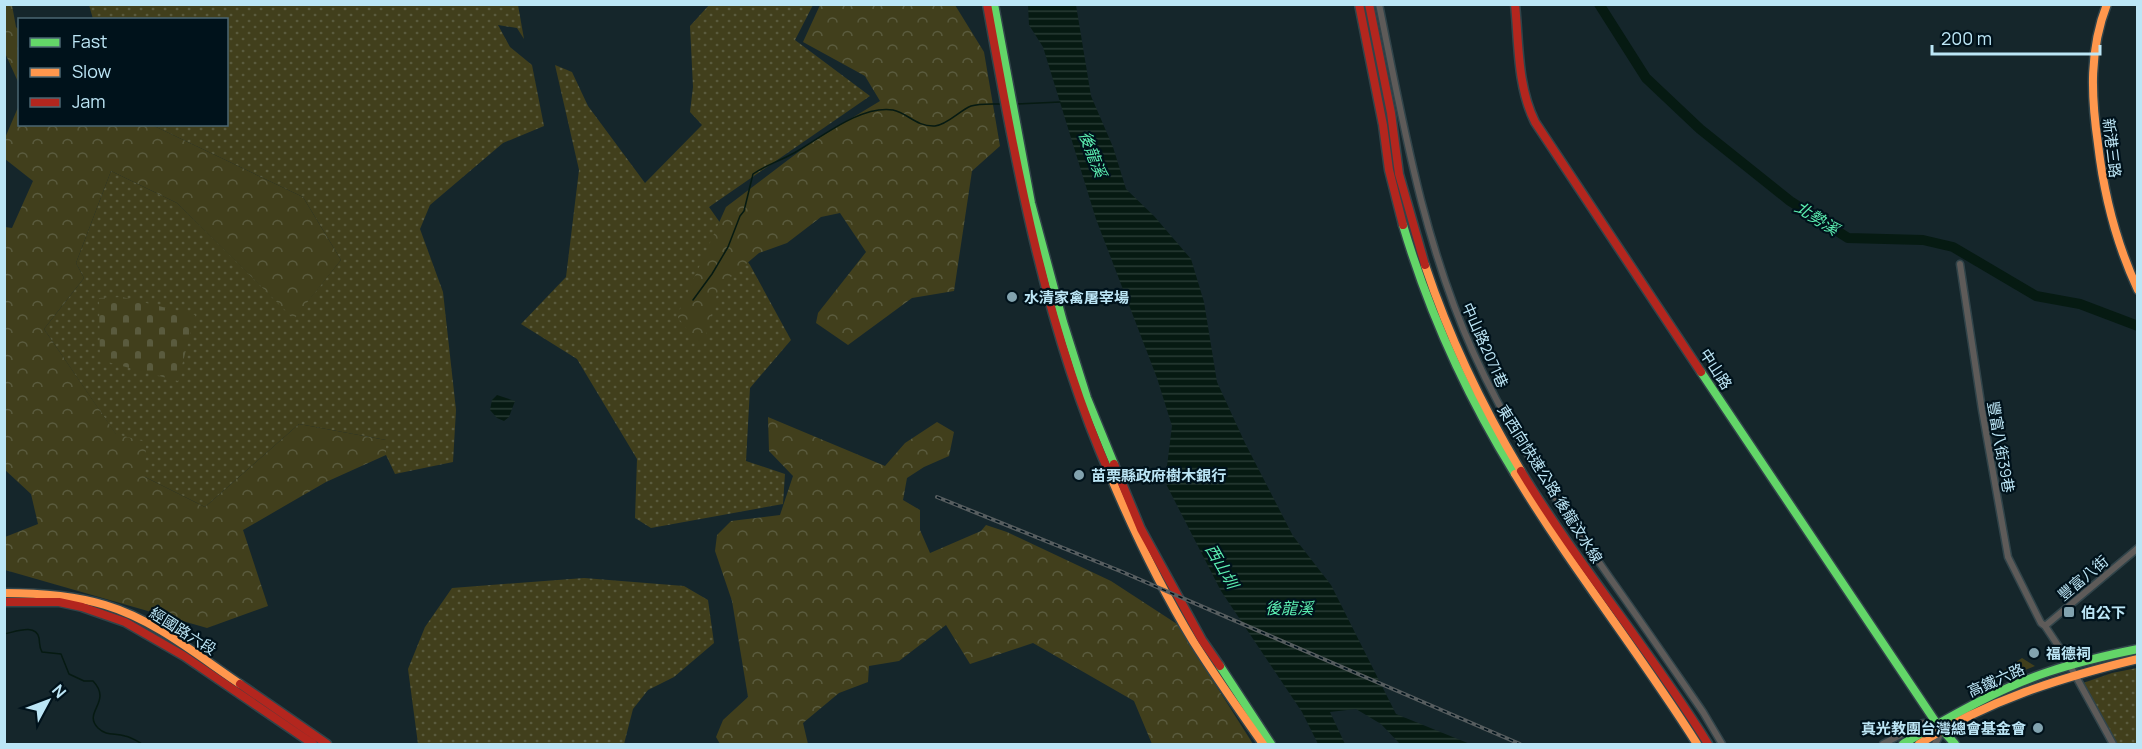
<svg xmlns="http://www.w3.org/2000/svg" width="2142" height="749" font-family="Manrope,'Noto Sans TC',sans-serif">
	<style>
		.grass { fill: url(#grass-dots) }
		.forest { fill: url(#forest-crowns) }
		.cemetery { fill: url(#cemetery-stones) }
		.park { fill: #413f1c }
		.water { fill: url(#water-rules) }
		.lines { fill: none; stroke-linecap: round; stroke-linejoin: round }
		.stream { stroke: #061a12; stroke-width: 1.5 }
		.river { stroke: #061a12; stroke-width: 10 }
		.street-casing { stroke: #31444a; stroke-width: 9 }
		.fast-casing { stroke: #31444a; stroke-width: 11 }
		.slow-casing { stroke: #31444a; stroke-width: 11 }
		.jam-casing { stroke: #31444a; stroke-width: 11 }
		.street { stroke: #5e5b59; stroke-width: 6 }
		.fast { stroke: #63d668; stroke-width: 8 }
		.slow { stroke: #ff974d; stroke-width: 8 }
		.jam { stroke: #b3261e; stroke-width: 8 }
		.rail-casing { stroke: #565d5f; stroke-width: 4 }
		.rail { stroke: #00121b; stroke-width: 1.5; stroke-dasharray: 4.5; stroke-linecap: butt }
		.poi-dot { fill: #82a3af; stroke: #00121b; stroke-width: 2 }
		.labels { text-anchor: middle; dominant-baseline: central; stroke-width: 4.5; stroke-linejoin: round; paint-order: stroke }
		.street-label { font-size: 15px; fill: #bce6f6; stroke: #00121b }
		.poi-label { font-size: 15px; font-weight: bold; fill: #bce6f6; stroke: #00121b; text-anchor: start }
		.water-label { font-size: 16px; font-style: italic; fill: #5beeb1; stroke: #00121b }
	</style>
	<defs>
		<pattern id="grass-dots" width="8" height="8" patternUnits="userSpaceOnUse" patternTransform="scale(1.5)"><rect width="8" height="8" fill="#413f1c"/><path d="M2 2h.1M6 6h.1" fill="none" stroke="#5a5b3e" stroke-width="1.8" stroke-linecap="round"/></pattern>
		<pattern id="forest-crowns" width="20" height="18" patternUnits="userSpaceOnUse" patternTransform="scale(1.5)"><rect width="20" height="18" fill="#413f1c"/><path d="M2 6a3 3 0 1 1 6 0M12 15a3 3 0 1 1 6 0" fill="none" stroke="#5a5b3e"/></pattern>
		<pattern id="cemetery-stones" width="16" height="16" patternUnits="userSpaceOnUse" patternTransform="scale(1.5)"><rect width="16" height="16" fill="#413f1c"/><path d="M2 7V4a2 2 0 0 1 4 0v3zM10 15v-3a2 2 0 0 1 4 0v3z" fill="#5a5b3e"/></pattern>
		<pattern id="water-rules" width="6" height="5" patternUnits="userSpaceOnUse" patternTransform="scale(1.5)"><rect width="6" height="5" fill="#061a12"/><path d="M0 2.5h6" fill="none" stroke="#283b35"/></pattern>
	</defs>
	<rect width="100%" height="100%" fill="#15262b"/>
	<path class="grass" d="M710,4L813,5L795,40L870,96L709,207L750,265L791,340L750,388L746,461L785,474L783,504L651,528L635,518L637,459L577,359L521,324L566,277L579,170L555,65L572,72L588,106L645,183L702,125L690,112L693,87L690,26Z
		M89,5H518L524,39L517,28L498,25L510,47L532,65L544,126L503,143L430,205L420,229L443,292L456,410L453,462L395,474L386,455V440L299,424L205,507L145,477L44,329L84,278L76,263L111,171L177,203L294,318L341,260L303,197L152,125L226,124V20L93,19Z
		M584,578L684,586L708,600L714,643L674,677L648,690L633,709L624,744H418L408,669L425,627L452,588Z
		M2137,668V744H2116L2083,683L2112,673Z"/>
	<path class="forest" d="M5,4L12,5L16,27L19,30V84L5,53Z
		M820,5H955L984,52L1000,146L972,171L954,291L912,298L848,345L816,323L818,313L866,252L840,213L821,217L787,243L759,253L719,287L702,350L677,316L726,207L809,144L880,101L865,76L803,42Z
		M19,105L20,124L152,125L303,197L341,260L294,319L177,203L111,171L76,263L84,278L44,329L116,434L146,442L145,477L205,507L299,424L386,440V455L326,482L243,530L268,606L207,628L5,570V537L38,524L31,494L4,469L5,227L12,228L33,181L5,159V138Z
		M768,417L885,466L905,443L937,422L954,432L949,456L924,467L907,478L903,500L920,510V530L930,553L981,531L986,525L1007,532L1111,581L1177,624L1253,744H1152L1134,701L1033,643L970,664L946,625L899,661L869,666L868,682L839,693L803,723L808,744H720L716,737L723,720L748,697L732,601L715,551L717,535L731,521L780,515L793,476L769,451Z"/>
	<path class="cemetery" d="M122,297L195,315L178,381L100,360L99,298Z"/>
	<path class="park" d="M2022,658L2035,666L1992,683L1990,680Z"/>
	<path class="water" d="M1028,5H1076L1091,96L1113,147L1126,189L1154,216L1191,259L1204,302L1217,382L1245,443L1293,536L1331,585L1396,714L1470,744H1400L1381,724L1356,709L1330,712L1345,744H1318L1302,712L1221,591L1165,482L1172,426L1157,378L1096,219L1043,47L1029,25Z
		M497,395L515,401L509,417L504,421L497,418L490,410L492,400Z"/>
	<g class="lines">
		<path class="stream" d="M1017,104L1060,102
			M693,300L712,274L728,247L740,216L744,211L753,174C766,165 780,161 794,153C821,138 860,105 893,110C908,113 916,127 935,126C947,125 959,111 971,106C980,103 993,104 1003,104
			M4,634C15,632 36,623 39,638C40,644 39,647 42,652L61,654L69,674L84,681H93C113,702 82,712 98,728C106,736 115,733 125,736C131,737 137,741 142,744"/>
		<path class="river" d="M1599,4L1646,78L1700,129L1790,201L1848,238L1923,240L1953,247L2036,296L2080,304L2138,326"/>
		<defs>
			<path id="street" d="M1379,4C1403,123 1423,242 1474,354C1510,434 1560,506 1610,578C1642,623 1672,667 1703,712L1722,744
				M1960,264L1982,410L2008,557L2041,623L2045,626L2063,653L2113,744
				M2045,626L2138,548
				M1883,744L1923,723L1937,724
				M1935,744L1942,731"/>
			<path id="fast" d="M994,4L1031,203L1063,322L1087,398L1114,464
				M1403,225C1429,313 1467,396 1515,474
				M1701,372L1937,724L1955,744
				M1220,666L1271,744
				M1903,744C1950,717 1997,689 2048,672C2078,662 2108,655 2138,649"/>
			<path id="slow" d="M2107,4C2089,50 2091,96 2098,144C2104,196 2116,243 2138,290
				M1425,265C1449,337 1482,406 1521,471
				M1515,474C1571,567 1639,652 1697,744
				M1110,475C1134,532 1161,588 1193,641C1215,676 1239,710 1263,744
				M4,593C38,593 72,595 105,605C155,620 197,655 240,684
				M1919,744C1988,700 2059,678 2138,659"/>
			<path id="jam" d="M987,4C1016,164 1044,325 1110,475
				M1359,4L1383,125L1389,170L1403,225
				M1369,4L1391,113L1399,174L1425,265
				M1515,4C1519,43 1517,86 1535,122L1701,372
				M1114,464L1141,529L1202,640L1220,666
				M1521,471C1578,565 1650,650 1708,744
				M4,602H59L82,607L125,622L184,656L313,744
				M240,684L327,744"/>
		</defs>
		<use href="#street" class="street-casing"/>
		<use href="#fast" class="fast-casing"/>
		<use href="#slow" class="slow-casing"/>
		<use href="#jam" class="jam-casing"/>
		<use href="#street" class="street"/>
		<use href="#fast" class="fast"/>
		<use href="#slow" class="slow"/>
		<use href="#jam" class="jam"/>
		<defs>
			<path id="rail" d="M937,497L1120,571L1520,744"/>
		</defs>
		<use href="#rail" class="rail-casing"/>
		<use href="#rail" class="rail"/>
	</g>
	<g class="poi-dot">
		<circle cx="1012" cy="297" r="6"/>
		<circle cx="1079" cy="475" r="6"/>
		<rect x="2063" y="606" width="12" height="12" rx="3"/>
		<circle cx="2034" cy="653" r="6"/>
		<circle cx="2038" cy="728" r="6"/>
	</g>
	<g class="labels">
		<g class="street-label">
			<text transform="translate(2112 148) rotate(83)">新港三路</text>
			<text transform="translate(1485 345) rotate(66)">中山路2071巷</text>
			<text transform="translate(1716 369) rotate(57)">中山路</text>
			<text transform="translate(2001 447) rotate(80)">豐富八街39巷</text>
			<text transform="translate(1550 484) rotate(58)">東西向快速公路 後龍汶水線</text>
			<text transform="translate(2083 578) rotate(-40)">豐富八街</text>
			<text transform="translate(183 631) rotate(32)">經國路六段</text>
			<text transform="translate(1996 680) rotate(-24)">高鐵六路</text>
		</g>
		<g class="poi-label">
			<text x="1024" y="297">水清家禽屠宰場</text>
			<text x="1091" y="475">苗栗縣政府樹木銀行</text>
			<text x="2081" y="612">伯公下</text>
			<text x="2046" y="653">福德祠</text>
			<text x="2026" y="728" text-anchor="end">真光教團台灣總會基金會</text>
		</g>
		<g class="water-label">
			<text transform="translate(1093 154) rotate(69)">後龍溪</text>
			<text transform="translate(1817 218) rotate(32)">北勢溪</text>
			<text transform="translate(1222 566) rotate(60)">西山圳</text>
			<text x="1289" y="608">後龍溪</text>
		</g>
	</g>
	<rect width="2142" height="749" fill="none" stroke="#bce6f6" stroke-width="12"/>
	<rect x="18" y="18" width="210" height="108" fill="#00121b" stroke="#4b6773" stroke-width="1.5"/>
	<rect x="30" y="38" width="30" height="9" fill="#63d668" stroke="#4b6773" stroke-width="1.5"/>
	<text x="72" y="48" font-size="18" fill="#bce6f6">Fast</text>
	<rect x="30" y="68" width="30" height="9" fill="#ff974d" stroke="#4b6773" stroke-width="1.5"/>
	<text x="72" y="78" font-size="18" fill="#bce6f6">Slow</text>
	<rect x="30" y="98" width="30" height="9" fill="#b3261e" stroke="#4b6773" stroke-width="1.5"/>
	<text x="72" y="108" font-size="18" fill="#bce6f6">Jam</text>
	<g transform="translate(48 701) rotate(49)" stroke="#00121b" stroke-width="4.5" paint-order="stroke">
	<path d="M0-4.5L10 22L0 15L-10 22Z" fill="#bce6f6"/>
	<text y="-9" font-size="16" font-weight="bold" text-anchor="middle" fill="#bce6f6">N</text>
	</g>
	<path d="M1932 45v9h168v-9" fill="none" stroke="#bce6f6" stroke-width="3"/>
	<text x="1941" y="45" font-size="18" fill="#bce6f6" stroke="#00121b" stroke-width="4.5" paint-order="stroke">200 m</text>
</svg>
